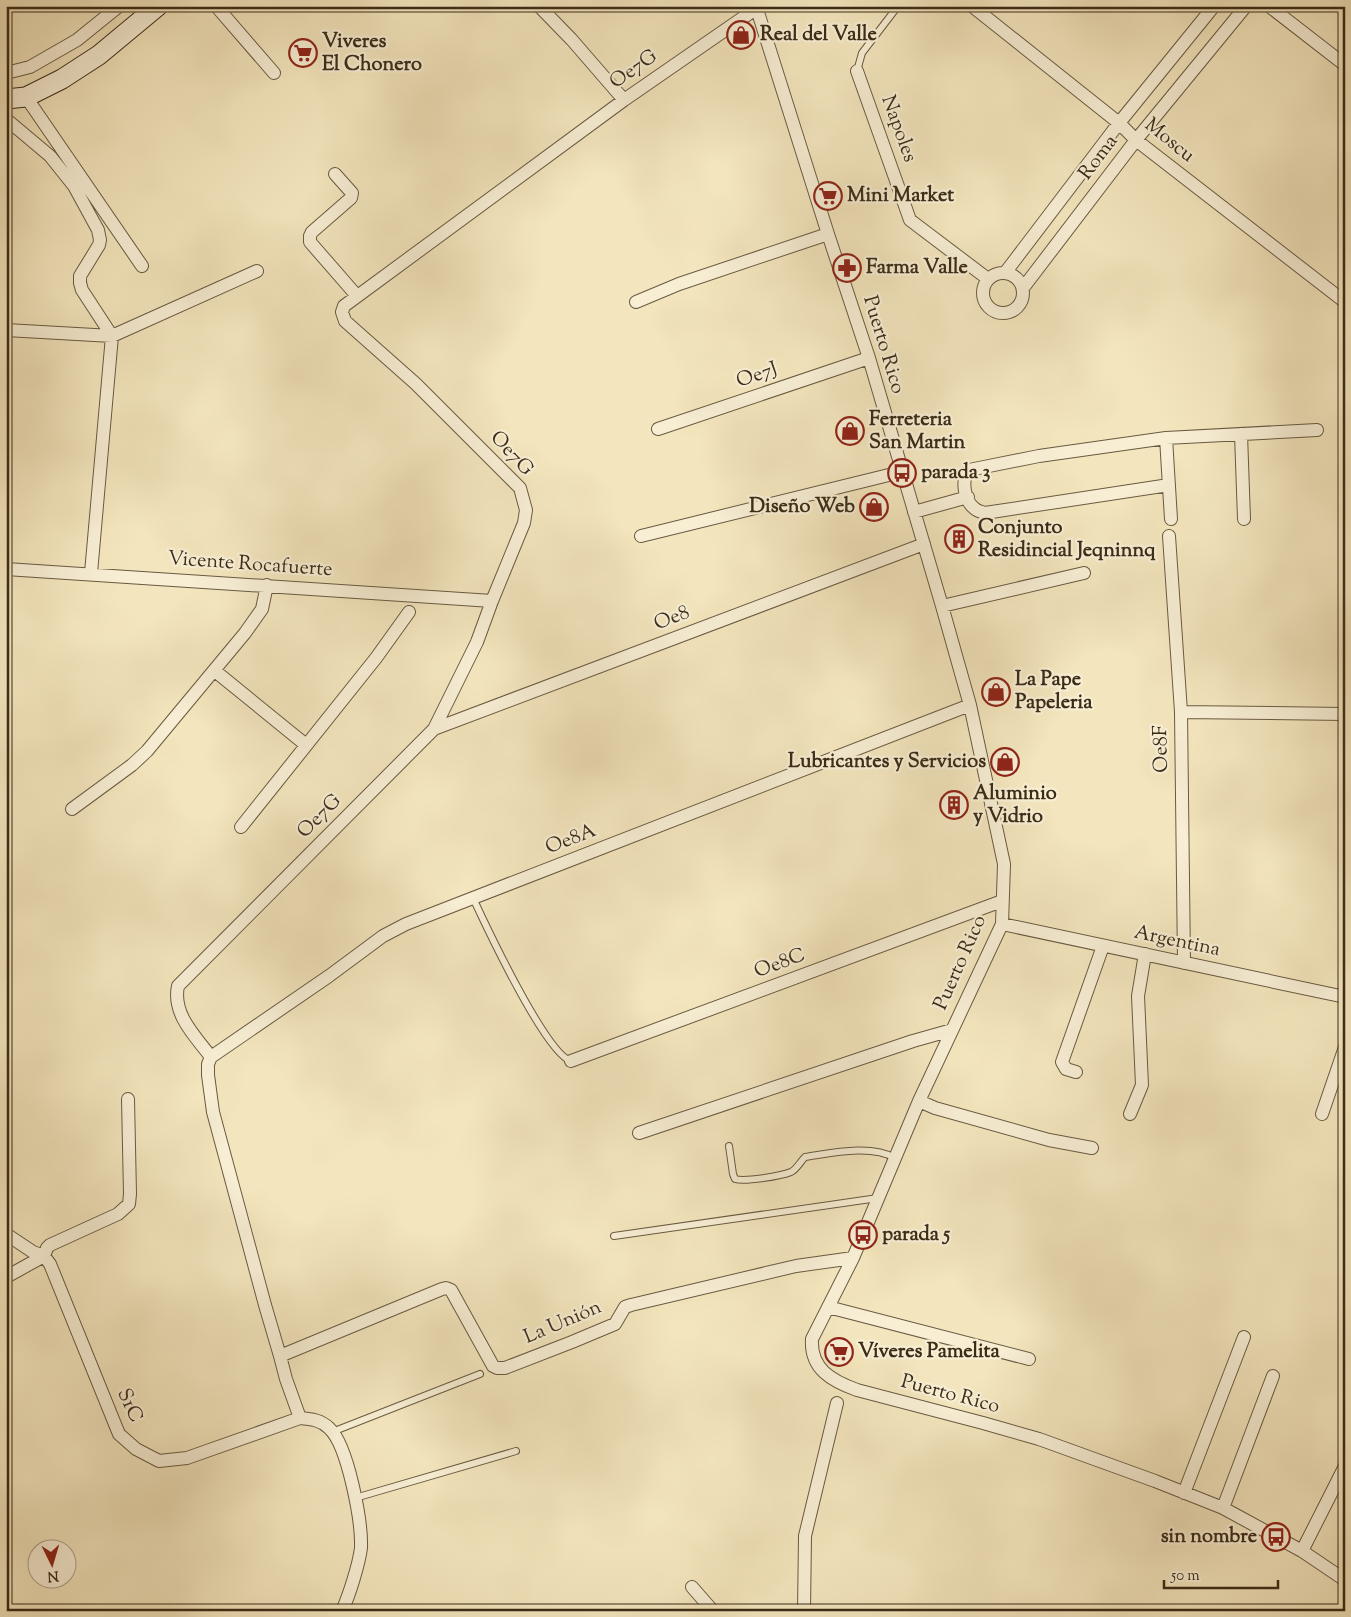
<svg xmlns="http://www.w3.org/2000/svg" width="1351" height="1617" font-family="'Sorts Mill Goudy',serif">
	<style>
		.lines { fill: none; stroke-linecap: round; stroke-linejoin: round }
		.lane-casing { stroke: #695a41; stroke-width: 8 }
		.street-casing { stroke: #695a41; stroke-width: 14 }
		.secondary-casing { stroke: #3b2c18; stroke-width: 21 }
		.lane { stroke: #f7eed4; stroke-width: 6 }
		.street { stroke: #f7eed4; stroke-width: 12 }
		.secondary { stroke: #f7eed4; stroke-width: 19 }
		.labels { text-anchor: middle; dominant-baseline: central; stroke-width: 4.5; stroke-linejoin: round; paint-order: stroke }
		.poi-label { font-size: 20px; font-weight: bold; fill: #3b2c18; stroke: #f7eed4; text-anchor: start }
		.street-label { font-size: 20px; fill: #3b2c18; stroke: #f7eed4 }
	</style>
	<rect width="100%" height="100%" fill="#f3e5bd"/>
	<filter id="stains"><feTurbulence type="fractalNoise" baseFrequency=".004" numOctaves="4"/><feColorMatrix values="0 0 0 0 .2 0 0 0 0 .09 0 0 0 0 .02 0 0 0 .5 -.17"/></filter>
	<radialGradient id="worn" r=".72"><stop offset=".6" stop-color="#630" stop-opacity="0"/><stop offset="1" stop-color="#630" stop-opacity=".3"/></radialGradient>
	<g class="lines">
		<defs>
			<path id="lane" d="M857,71L862,53L898,6
				M473,898C486,926 546,1054 571,1061
				M729,1146L733,1174L735,1179C745,1182 781,1176 791,1172C797,1169 800,1162 805,1157C832,1153 871,1144 895,1158
				M614,1236L878,1198
				M332,1432L480,1374
				M355,1498L516,1451"/>
			<path id="street" d="M216,6L274,73
				M539,6L572,40L624,100
				M756,6L828,234L869,358L942,606L970,705L1004,864L1002,924L919,1101L853,1258L812,1339C810,1369 832,1381 857,1390L983,1423L1039,1439L1155,1481L1223,1508L1302,1551L1345,1580
				M972,6L1119,123L1136,140L1345,302
				M1269,6L1345,65
				M857,71L910,220L988,279
				M6,73L30,67L77,40L119,6
				M26,97L142,266
				M6,119L50,156L74,186L98,230L100,240L99,245L80,276V283L82,290L112,336L91,573
				M335,174L352,193L351,198L312,232L310,236V242L357,296
				M1005,273L1119,123L1214,6
				M983 293a20 20 0 1 1 40 0a20 20 0 1 1-40 0Z
				M1023,288L1136,140L1246,6
				M636,302L679,284L828,234
				M6,330L112,336L257,271
				M658,429L869,358
				M1241,434L1244,519
				M1166,438L1171,519
				M1169,485L985,513C981,512 977,511 974,508C964,500 961,479 969,470L1039,456L1166,438L1317,430
				M914,512L968,497
				M641,536L901,472
				M1169,536L1181,712L1184,963
				M6,569L492,601
				M942,606L1084,573
				M215,671L306,745
				M1181,712L1345,714
				M434,729L924,544
				M72,809L132,765L147,751L245,633L262,609L267,585
				M241,827L376,658L409,612
				M1002,924L1345,997
				M211,1057C195,1036 172,1014 178,986L434,729L477,642L492,601L524,523L526,510L520,488L416,384L345,321L342,312L344,306L624,100L757,8
				M211,1057L329,976L383,936L406,924L970,705
				M211,1057L208,1064V1075L213,1112L265,1305L280,1356
				M571,1061L1002,901
				M1076,1072L1066,1069L1062,1062L1103,946
				M919,1101L935,1108L1049,1140L1092,1148
				M1130,1114L1142,1085L1138,996L1145,954
				M1322,1114L1345,1047
				M639,1133L913,1041L952,1030
				M6,1234L33,1252L44,1256L50,1264L119,1434L136,1449L159,1461L187,1458L300,1418C311,1419 321,1420 329,1428C348,1445 362,1522 361,1548C359,1564 349,1596 342,1611
				M6,1277L44,1256L47,1248L50,1245L118,1214L129,1204L130,1194L128,1099
				M828,1307L1029,1359
				M300,1418L286,1379L280,1356L442,1289L446,1288L451,1290L493,1366L497,1368H505L572,1342L615,1324L625,1307L631,1305L796,1266L853,1258
				M1184,1493L1244,1337
				M1223,1508L1273,1376
				M1302,1551L1345,1466
				M692,1587L713,1611
				M804,1611L805,1536L837,1403"/>
			<path id="secondary" d="M6,99L26,97L62,79L99,55L158,6"/>
		</defs>
		<use href="#lane" class="lane-casing"/>
		<use href="#street" class="street-casing"/>
		<use href="#secondary" class="secondary-casing"/>
		<use href="#lane" class="lane"/>
		<use href="#street" class="street"/>
		<use href="#secondary" class="secondary"/>
	</g>
	<defs>
		<symbol id="shop-ring" viewBox="-11 -11 22 22"><circle r="9.5" fill="#f7eed4" stroke="#8f2418" stroke-width="1.5"/><path d="M-5-2.5h2.3a2.7 3.5 0 0 1 5.4 0H5L5.5 6h-11ZM-1.5-2.5h3a1.5 2.3 0 0 0-3 0Z" fill="#8f2418"/></symbol>
		<symbol id="supermarket-ring" viewBox="-11 -11 22 22"><circle r="9.5" fill="#f7eed4" stroke="#8f2418" stroke-width="1.5"/><path d="M-6-5.5h2.5l.6 2H6L4.5 2H-2.5L-4.4-4H-6ZM-1.5 3.2a1.3 1.3 0 1 0 .1 0ZM3 3.2a1.3 1.3 0 1 0 .1 0Z" fill="#8f2418"/></symbol>
		<symbol id="pharmacy-ring" viewBox="-11 -11 22 22"><circle r="9.5" fill="#f7eed4" stroke="#8f2418" stroke-width="1.5"/><path d="M-2-6h4v4h4v4h-4v4h-4v-4h-4v-4h4Z" fill="#8f2418"/></symbol>
		<symbol id="bus-ring" viewBox="-11 -11 22 22"><circle r="9.5" fill="#f7eed4" stroke="#8f2418" stroke-width="1.5"/><path d="M-5-6H5V4H4V6H2V4H-2V6H-4V4H-5ZM-3.5-4V0h7V-4ZM-3.5 1.2v1.5H-2V1.2ZM2 1.2v1.5H3.5V1.2Z" fill="#8f2418"/></symbol>
		<symbol id="building-ring" viewBox="-11 -11 22 22"><circle r="9.5" fill="#f7eed4" stroke="#8f2418" stroke-width="1.5"/><path d="M-4-6H4V6H1V3H-1V6H-4ZM-2.5-4.3h1.7v1.8h-1.7ZM.8-4.3h1.7v1.8H.8ZM-2.5-1h1.7V.8h-1.7ZM.8-1h1.7V.8H.8Z" fill="#8f2418"/></symbol>
	</defs>
	<g fill-rule="evenodd">
		<use href="#shop-ring" x="725" y="19" width="32" height="32"/>
		<use href="#supermarket-ring" x="287" y="37" width="32" height="32"/>
		<use href="#supermarket-ring" x="812" y="180" width="32" height="32"/>
		<use href="#pharmacy-ring" x="831" y="252" width="32" height="32"/>
		<use href="#shop-ring" x="834" y="415" width="32" height="32"/>
		<use href="#bus-ring" x="886" y="457" width="32" height="32"/>
		<use href="#shop-ring" x="858" y="491" width="32" height="32"/>
		<use href="#building-ring" x="943" y="523" width="32" height="32"/>
		<use href="#shop-ring" x="980" y="676" width="32" height="32"/>
		<use href="#shop-ring" x="989" y="746" width="32" height="32"/>
		<use href="#building-ring" x="938" y="789" width="32" height="32"/>
		<use href="#bus-ring" x="847" y="1219" width="32" height="32"/>
		<use href="#supermarket-ring" x="823" y="1336" width="32" height="32"/>
		<use href="#bus-ring" x="1260" y="1521" width="32" height="32"/>
	</g>
	<g class="labels">
		<g class="poi-label">
			<text x="760" y="35">Real del Valle</text>
			<text x="322" y="42">Viveres<tspan x="322" dy="23">El Chonero</tspan></text>
			<text x="847" y="196">Mini Market</text>
			<text x="866" y="268">Farma Valle</text>
			<text x="869" y="420">Ferreteria<tspan x="869" dy="23">San Martin</tspan></text>
			<text x="921" y="473">parada 3</text>
			<text x="855" y="507" text-anchor="end">Diseño Web</text>
			<text x="978" y="528">Conjunto<tspan x="978" dy="23">Residincial Jeqninnq</tspan></text>
			<text x="1015" y="680">La Pape<tspan x="1015" dy="23">Papeleria</tspan></text>
			<text x="986" y="762" text-anchor="end">Lubricantes y Servicios</text>
			<text x="973" y="794">Aluminio<tspan x="973" dy="23">y Vidrio</tspan></text>
			<text x="882" y="1235">parada 5</text>
			<text x="858" y="1352">Víveres Pamelita</text>
			<text x="1257" y="1537" text-anchor="end">sin nombre</text>
		</g>
		<g class="street-label">
			<text transform="translate(634 70) rotate(-35)">Oe7G</text>
			<text transform="translate(898 129) rotate(70)">Napoles</text>
			<text transform="translate(1169 141) rotate(39)">Moscu</text>
			<text transform="translate(1099 158) rotate(-53)">Roma</text>
			<text transform="translate(883 345) rotate(73)">Puerto Rico</text>
			<text transform="translate(757 376) rotate(-19)">Oe7J</text>
			<text transform="translate(511 454) rotate(47)">Oe7G</text>
			<text transform="translate(250 565) rotate(4)">Vicente Rocafuerte</text>
			<text transform="translate(672 619) rotate(-21)">Oe8</text>
			<text transform="translate(1162 749) rotate(-91)">Oe8F</text>
			<text transform="translate(320 817) rotate(-45)">Oe7G</text>
			<text transform="translate(571 840) rotate(-21)">Oe8A</text>
			<text transform="translate(1177 942) rotate(12)">Argentina</text>
			<text transform="translate(961 963) rotate(-66)">Puerto Rico</text>
			<text transform="translate(780 964) rotate(-20)">Oe8C</text>
			<text transform="translate(563 1323) rotate(-23)">La Unión</text>
			<text transform="translate(950 1395) rotate(15)">Puerto Rico</text>
			<text transform="translate(129 1406) rotate(65)">S1C</text>
		</g>
	</g>
	<rect width="1351" height="1617" fill="none" stroke="#f3e5bd" stroke-width="25"/>
	<rect x="8" y="8" width="1336" height="1602" fill="none" stroke="#3b2c18" stroke-width="2.5"/>
	<rect x="12" y="12" width="1326" height="1592" fill="none" stroke="#3b2c18"/>
	<g transform="translate(52 1564) rotate(175)"><circle r="24" fill="#f7eed4" stroke="#aca089"/>
	<path d="M0-4L9 19L0 12L-9 19Z" fill="#8f2418"/>
	<text y="-8" font-size="14" font-weight="bold" text-anchor="middle" fill="#3b2c18">N</text>
	</g>
	<path d="M1164 1580v8h114v-8" fill="none" stroke="#3b2c18" stroke-width="2.5"/>
	<text x="1171" y="1580" font-size="15" fill="#3b2c18" stroke="#f7eed4" stroke-width="4" paint-order="stroke">50 m</text>
	<rect width="100%" height="100%" filter="url(#stains)"/>
	<rect width="100%" height="100%" fill="url(#worn)"/>
</svg>
